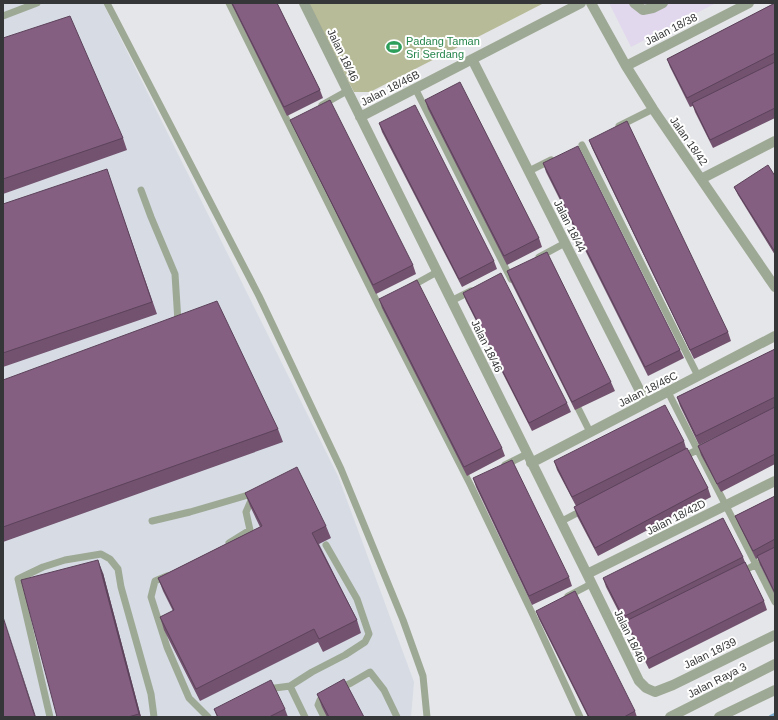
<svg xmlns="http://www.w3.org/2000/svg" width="778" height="720" font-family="Arial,sans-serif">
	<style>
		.commercial { fill: #e1d8ed }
		.built { fill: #d6dbe4 }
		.green { fill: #b8bb97 }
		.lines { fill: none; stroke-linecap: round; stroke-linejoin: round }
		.stream { stroke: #7eadce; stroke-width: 4.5 }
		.service { stroke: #9ea995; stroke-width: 7 }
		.minor { stroke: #9ea995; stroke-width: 10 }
		.tertiary { stroke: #9ea995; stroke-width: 10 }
		.wall { fill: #72526f }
		.shaded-wall { fill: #5c425a }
		.building { fill: #845f81; stroke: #5c425a }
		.labels { text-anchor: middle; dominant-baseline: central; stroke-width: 4; stroke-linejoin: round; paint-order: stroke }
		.street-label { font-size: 11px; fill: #353637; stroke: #fff }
		.leisure-label { font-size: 11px; fill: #27864d; stroke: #fff; text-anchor: start }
	</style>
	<rect width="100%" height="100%" fill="#e5e6e9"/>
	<path class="commercial" d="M609,3H716L631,47Z"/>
	<path class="built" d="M3,3H103L338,476L414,682L411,717H3Z"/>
	<path class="green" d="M308,3H544L370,92H354Z"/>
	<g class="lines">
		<path class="stream" d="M771,717L775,715"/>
		<path class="service" d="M107,3L259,296L341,469L403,620L423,676L427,717
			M229,3L378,304L470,484L533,615L580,717
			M3,16L37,3
			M415,88L511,279
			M322,105L347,91
			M619,126L653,109
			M582,145L698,376
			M529,171L551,160
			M141,190L151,217L175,274L178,322L175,323
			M539,257L565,243
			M410,287L437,272
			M451,301L471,291
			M668,392L775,602
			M574,400L590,432
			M683,457L707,445
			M505,465L527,454
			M152,521L190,512L255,493
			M560,522L583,510
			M229,543L250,530L246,512L253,496
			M740,573L775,554
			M167,576L155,581L151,597L167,647L189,698L208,717
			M568,596L591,584
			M616,634L637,623
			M290,686L312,672L345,655L365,642L369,634L357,599L326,545
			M338,689L351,683L370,672L384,690L397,717
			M266,692L275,688L290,686L305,717
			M50,717L18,579L43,567L65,560L101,554L110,559L118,569L121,587L151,694L154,717
			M324,717L318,705L320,700L326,696"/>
		<path class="minor" d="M304,3L587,574L639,681L646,688L655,692L673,685L775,635
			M591,3L626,66L653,109L775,287
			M634,3L643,10L653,8L663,3
			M472,59L646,403
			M626,66L749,3
			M360,117L581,3
			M701,179L775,141
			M531,463L775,336
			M587,574L775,481"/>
		<path class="tertiary" d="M670,717L775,664
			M719,717L775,690"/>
	</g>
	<path class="wall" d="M231,3H277L320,90L323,98L287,116Z
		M775,3V118L713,148L695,112L693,106L690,107L670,67L667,59Z
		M3,38L123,138L127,150L3,194Z
		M425,100L539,238L542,247L507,265L428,109Z
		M290,120L413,265L416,274L376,294L294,128Z
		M379,123L494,261L497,269L462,287L382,132Z
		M589,140L728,332L731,341L694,359L592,148Z
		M543,163L680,350L684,358L648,376L546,172Z
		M775,176V255L738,195L734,187Z
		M111,182L157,314L3,367V204Z
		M507,271L611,382L615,391L575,410L510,280Z
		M463,293L567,403L571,412L532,431L466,301Z
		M379,299L502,448L505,456L467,476L382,308Z
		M775,349V464L721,492L701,455L698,446L736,427L699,445L680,406L677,397Z
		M3,380L278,429L283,442L3,542Z
		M684,441L686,448L708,488L711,497L598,556L577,516L574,507L599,494L576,506L557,470L554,461Z
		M473,478L569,577L572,586L532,605L476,487Z
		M245,493L326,526L331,538L319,544L357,620L361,633L323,652L318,642L200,701L164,630L160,617L173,611L163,591L158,578L260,527L250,506Z
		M775,496V595L760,565L758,558L756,559L739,525L735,516Z
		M743,557L745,562L764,601L767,610L649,669L629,630L628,625L626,626L606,587L603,578Z
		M103,573L141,717H57Z
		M536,611L635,711L637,717H588L539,619Z
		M317,694L364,717H327L322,707Z
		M214,709H285L288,717H217Z"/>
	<path class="shaded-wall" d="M98,560L103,573L141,717H140L139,714Z
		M3,615L36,717H35Z"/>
	<path class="building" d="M232,3H277L320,90L284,107Z
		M775,3V53L687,98L667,59Z
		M70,16L123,138L3,179V38Z
		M775,62V108L710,140L692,103Z
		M460,82L539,238L504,256L425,100Z
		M330,100L413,265L373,285L290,120Z
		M415,105L494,261L459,279L379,123Z
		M627,121L728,332L690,350L589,140Z
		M578,146L680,350L645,367L543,163Z
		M768,165L775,176V252L734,187Z
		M107,169L152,302L3,353V204Z
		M547,252L611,382L572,402L507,271Z
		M501,273L567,403L529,423L463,293Z
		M417,280L502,448L464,467L379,299Z
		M217,301L278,429L3,527V380Z
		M775,349V397L696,436L677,397Z
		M665,405L684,441L572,497L554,461Z
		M775,407V454L717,484L698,446Z
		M687,448L708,488L595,548L574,507Z
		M512,460L569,577L529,596L473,478Z
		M297,467L326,526L312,533L357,620L319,639L314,629L196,689L160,617L174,610L158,578L262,526L245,493Z
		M775,496V539L753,551L735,516Z
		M723,518L743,557L623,617L603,578Z
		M775,547V593L757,556Z
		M98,560L139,714L128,717H57L21,580Z
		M745,562L764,601L646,660L626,621Z
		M575,591L635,711L624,717H589L536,611Z
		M3,617L35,717H3Z
		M344,679L364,717H329L317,694Z
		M271,680L285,709L269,717H218L214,709Z"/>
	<defs>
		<symbol id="stadium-bare" viewBox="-9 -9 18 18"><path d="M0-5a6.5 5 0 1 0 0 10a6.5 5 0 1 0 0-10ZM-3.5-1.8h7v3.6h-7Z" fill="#2e9e5b" stroke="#fff" stroke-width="2.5" paint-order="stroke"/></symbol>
	</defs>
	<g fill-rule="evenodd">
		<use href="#stadium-bare" x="383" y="36" width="22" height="22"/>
	</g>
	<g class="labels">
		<g class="street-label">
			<text transform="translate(671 29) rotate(-27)">Jalan 18/38</text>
			<text transform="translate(343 55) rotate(64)">Jalan 18/46</text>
			<text transform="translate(390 88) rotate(-27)">Jalan 18/46B</text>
			<text transform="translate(689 141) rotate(55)">Jalan 18/42</text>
			<text transform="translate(570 226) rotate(63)">Jalan 18/44</text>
			<text transform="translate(487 346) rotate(64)">Jalan 18/46</text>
			<text transform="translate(648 389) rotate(-27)">Jalan 18/46C</text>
			<text transform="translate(676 517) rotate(-27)">Jalan 18/42D</text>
			<text transform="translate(630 636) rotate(64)">Jalan 18/46</text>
			<text transform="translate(710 653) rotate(-26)">Jalan 18/39</text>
			<text transform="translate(717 680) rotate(-27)">Jalan Raya 3</text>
		</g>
		<g class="leisure-label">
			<text x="406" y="41">Padang Taman<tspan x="406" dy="13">Sri Serdang</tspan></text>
		</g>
	</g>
	<rect width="778" height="720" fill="none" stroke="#353637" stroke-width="8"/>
</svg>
